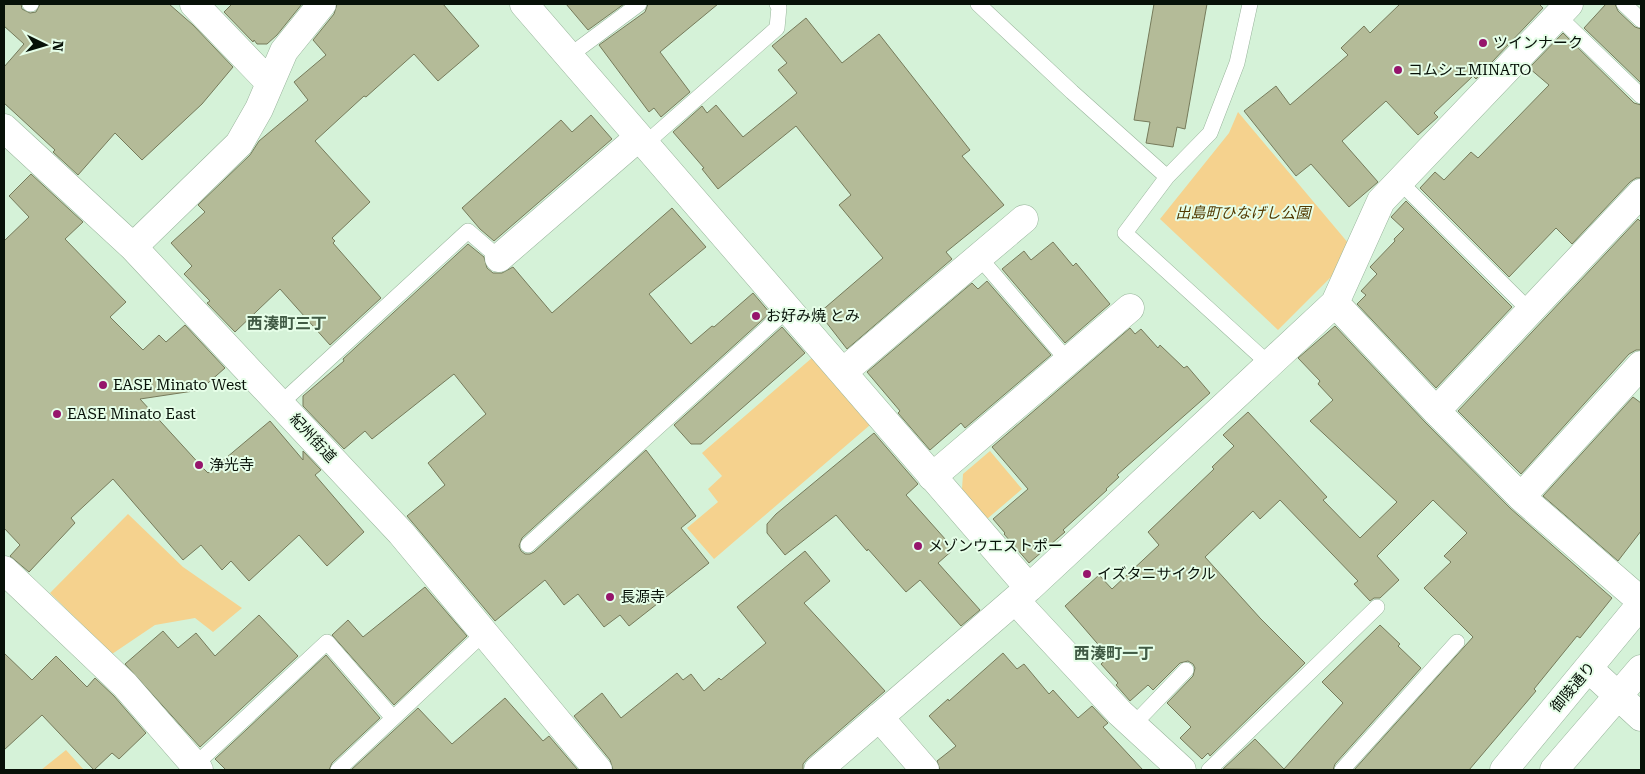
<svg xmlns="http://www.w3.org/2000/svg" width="1645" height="774" font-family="'Roboto Serif','Noto Sans JP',serif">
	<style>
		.green { fill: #f5d28e }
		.building { fill: #b4bb98; stroke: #767b5b }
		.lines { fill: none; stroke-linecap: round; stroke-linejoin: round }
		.service-casing { stroke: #99b59c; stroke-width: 16 }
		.minor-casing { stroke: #99b59c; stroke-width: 29 }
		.tertiary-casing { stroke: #99b59c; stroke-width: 29 }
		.service { stroke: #fff; stroke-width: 15 }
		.minor { stroke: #fff; stroke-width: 28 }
		.tertiary { stroke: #fff; stroke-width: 28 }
		.poi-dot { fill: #96156c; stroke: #e6fee8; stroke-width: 2 }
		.labels { text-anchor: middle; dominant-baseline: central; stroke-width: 4; stroke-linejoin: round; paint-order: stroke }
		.poi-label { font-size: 15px; fill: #071108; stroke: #e6fee8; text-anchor: start }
		.park-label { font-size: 15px; font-style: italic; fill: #513900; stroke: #e6fee8 }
		.street-label { font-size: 15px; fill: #071108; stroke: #e6fee8 }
		.neighbourhood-label { font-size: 16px; font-weight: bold; fill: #405a44; stroke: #e6fee8 }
	</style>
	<rect width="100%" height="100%" fill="#d5f2d8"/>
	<path class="green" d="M1238,112L1349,244L1333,275L1278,330L1160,219L1229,133Z
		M813,357L870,425L714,559L687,528L718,502L708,489L722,476L702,453Z
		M990,451L1022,489L987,519L962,489L963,474Z
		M128,514L183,567L242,608L213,632L195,618L155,625L112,654L50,593Z
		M66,750L84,770H41Z"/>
	<path class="building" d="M4,4H21L22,9L30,13L36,12L40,4H169L193,25L233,67L202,104L142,160L115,133L78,175L53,152L55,150L4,103V67L24,44L4,26Z
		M232,4H302L277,35L267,44H257L254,40L253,42L224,12Z
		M337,4H443L479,46L438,81L414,54L366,97L364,96L315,141L370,202L332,238L335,241L333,243L381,298L330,345L280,289L235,332L207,303L210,301L184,274L192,266L171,243L205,212L198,205L250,155L259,141L308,100L294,82L326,55L313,40L334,14Z
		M566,4H624L588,30Z
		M648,4H718L660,52L690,92L661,117L654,108L649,112L599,45L645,12Z
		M1154,4H1207L1185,129L1177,127L1173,147L1146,143L1150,122L1134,120Z
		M1400,4H1539L1543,8L1476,79L1473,76L1434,113L1438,117L1418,135L1386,101L1342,141L1378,182L1349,207L1311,164L1296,176L1244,111L1276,86L1290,105L1348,55L1341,48L1364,26L1370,33Z
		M1606,4H1615L1618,11L1635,27L1641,29V83L1584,28Z
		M806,18L842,63L879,34L970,150L962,156L1004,205L946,252L952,259L847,349L819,313L883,258L839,205L851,195L796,126L718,189L702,169L704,168L673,132L702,106L707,113L716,105L743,137L797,93L778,70L787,63L772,46Z
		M1563,33L1634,103L1641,105V178H1636L1630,182L1572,244L1556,228L1509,277L1420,188L1435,172L1444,180L1471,152L1478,158L1549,85L1529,68Z
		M591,115L612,139L494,241L480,229L462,208L561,120L572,132Z
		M31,174L83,222L65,239L126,302L110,317L143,350L159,335L166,342L185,325L225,368L200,390L140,399L203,468L208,473L270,421L303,460V451L321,470L315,475L364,532L327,566L299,535L249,581L231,561L222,570L201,545L183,560L113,479L71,518L75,523L29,572L10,556L20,545L4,528V241L29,217L9,196Z
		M1406,201L1512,307L1436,388L1357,304L1366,295L1361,291L1377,274L1370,267L1395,241L1394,239L1404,229L1391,217Z
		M672,208L706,247L649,294L691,344L712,326L714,327L753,293L770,313L522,538L519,546L521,551L525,554H530L534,552L646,450L696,516L681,528L709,563L629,626L620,615L604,627L578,594L564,605L545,580L495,621L407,516L445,485L428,463L486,414L454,374L372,439L365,431L344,449L303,406V396L344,361L343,359L468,244L484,257L487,268L493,273H502L513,267L552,313Z
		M1638,219L1641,222V350H1636L1629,354L1521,474L1458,411Z
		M1053,242L1073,266L1076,263L1110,304L1065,343L1002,269L1024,251L1031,260Z
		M987,281L1051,355L965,428L961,423L930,450L898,413L900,411L867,372L972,283L978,289Z
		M1335,326L1425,422L1510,508L1612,598L1580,638L1577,636L1534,689L1536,691L1469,770H1354L1473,637L1424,588L1451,562L1444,556L1467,533L1433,500L1377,556L1399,580L1380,598H1374L1370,601L1354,584L1358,581L1280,500L1260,519L1253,511L1205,557L1260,618L1305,663L1210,756L1208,753L1202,759L1180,738L1191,727L1167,703L1193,676L1195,668L1193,664L1188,661L1180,663L1153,690L1148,685L1130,701L1116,685L1118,683L1101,664L1109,657L1065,606L1099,575L1112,589L1159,545L1148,532L1214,469L1212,467L1234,446L1223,435L1248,412L1327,497L1323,500L1360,538L1397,502L1310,421L1333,400L1318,384L1320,381L1298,358Z
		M782,327L805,353L701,444H691L674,425Z
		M1130,328L1135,334L1141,329L1158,348L1160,345L1184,368L1187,366L1210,393L1117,475L1119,477L1106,489L1107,490L1063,530L1065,532L1029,563L1004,534L1005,533L993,519L1028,489L992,447Z
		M1633,397L1641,403V531L1618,561L1543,496Z
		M874,433L918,484L906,495L954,549L938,563L980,610L961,626L920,580L906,592L868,549L867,551L836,515L785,555L767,533V524L776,514Z
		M805,551L830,581L804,603L885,691L808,758L803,764V770H613L610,760L574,716L602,693L621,718L677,673L683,680L691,674L704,691L719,678L721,680L766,643L737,607Z
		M425,587L467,636L394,705L332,635L348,620L363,637Z
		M259,615L298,656L200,747L125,664L163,631L178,648L196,633L215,656Z
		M1380,625L1400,644L1398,646L1421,668L1335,764L1333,770L1223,769L1255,739L1284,769L1343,703L1322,682Z
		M4,653L32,680L56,656L87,687L95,678L114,696L146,733L119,759L112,753L94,770L42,715L4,750Z
		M1003,653L1017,669L1024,664L1049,694L1053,690L1078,718L1092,706L1108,723L1103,727L1143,770H940L937,761L956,746L929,716L948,699L949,701Z
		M326,655L380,718L332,763L329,770H226L215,759Z
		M505,698L543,741L549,736L578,770H351L418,708L452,744Z"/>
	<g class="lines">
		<defs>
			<path id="service" d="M30,4H31
				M978,4L1072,92L1167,177L1125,233L1269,364
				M1624,4L1641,20
				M1558,16L1641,96
				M569,56L639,4
				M645,144L777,28L779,7L777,4
				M1167,177L1210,133L1237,63L1250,4
				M1400,182L1530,311
				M979,257L1068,361
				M280,404L468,231L499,258
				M528,545L788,309
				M1133,725L1186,670
				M195,765L327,642L393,718
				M338,770L484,633
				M1209,770L1377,607
				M1342,770L1457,642"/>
			<path id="minor" d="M194,4L270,83
				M524,4L1029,588
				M4,128L133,247L401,533L598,770
				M133,247L239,144L259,109L284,51L322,4
				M499,258L639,137
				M1335,303L1436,411L1521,497L1641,601
				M843,372L1024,219
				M1436,411L1641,193
				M932,477L1130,308
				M1521,497L1641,365
				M4,570L125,685L199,770
				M1015,600L1120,713L1182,770
				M879,717L925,770
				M818,770L1029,588L1335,303L1381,201L1569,4"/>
			<path id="tertiary" d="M1588,668L1641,717
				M1504,770L1641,604
				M1554,770L1641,669"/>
		</defs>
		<use href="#service" class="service-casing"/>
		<use href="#minor" class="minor-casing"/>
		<use href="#tertiary" class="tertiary-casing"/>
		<use href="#service" class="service"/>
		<use href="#minor" class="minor"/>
		<use href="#tertiary" class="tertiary"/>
	</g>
	<g class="poi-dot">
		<circle cx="1483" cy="43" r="5"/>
		<circle cx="1398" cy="70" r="5"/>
		<circle cx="756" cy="316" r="5"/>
		<circle cx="103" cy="385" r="5"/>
		<circle cx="57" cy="414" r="5"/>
		<circle cx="199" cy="465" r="5"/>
		<circle cx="918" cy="546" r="5"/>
		<circle cx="1087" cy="574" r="5"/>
		<circle cx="610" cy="597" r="5"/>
	</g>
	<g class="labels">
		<g class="poi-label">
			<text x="1493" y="43">ツインナーク</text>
			<text x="1408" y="70">コムシェMINATO</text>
			<text x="766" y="316">お好み焼 とみ</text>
			<text x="113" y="385">EASE Minato West</text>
			<text x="67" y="414">EASE Minato East</text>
			<text x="209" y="465">浄光寺</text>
			<text x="928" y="546">メゾンウエストポー</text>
			<text x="1097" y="574">イズタニサイクル</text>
			<text x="620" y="597">長源寺</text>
		</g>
		<g class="park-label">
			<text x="1243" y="213">出島町ひなげし公園</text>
		</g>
		<g class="street-label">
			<text transform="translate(313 438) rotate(47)">紀州街道</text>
			<text transform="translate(1573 687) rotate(-50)">御陵通り</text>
		</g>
		<g class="neighbourhood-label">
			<text x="287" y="323">西湊町三丁</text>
			<text x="1114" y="653">西湊町一丁</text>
		</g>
	</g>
	<rect width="1645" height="774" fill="none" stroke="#071108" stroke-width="10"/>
	<g transform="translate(45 45) rotate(95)" stroke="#e6fee8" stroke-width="4" paint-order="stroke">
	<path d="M0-4L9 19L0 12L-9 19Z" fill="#071108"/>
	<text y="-8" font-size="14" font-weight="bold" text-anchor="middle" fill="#071108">N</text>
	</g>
</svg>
